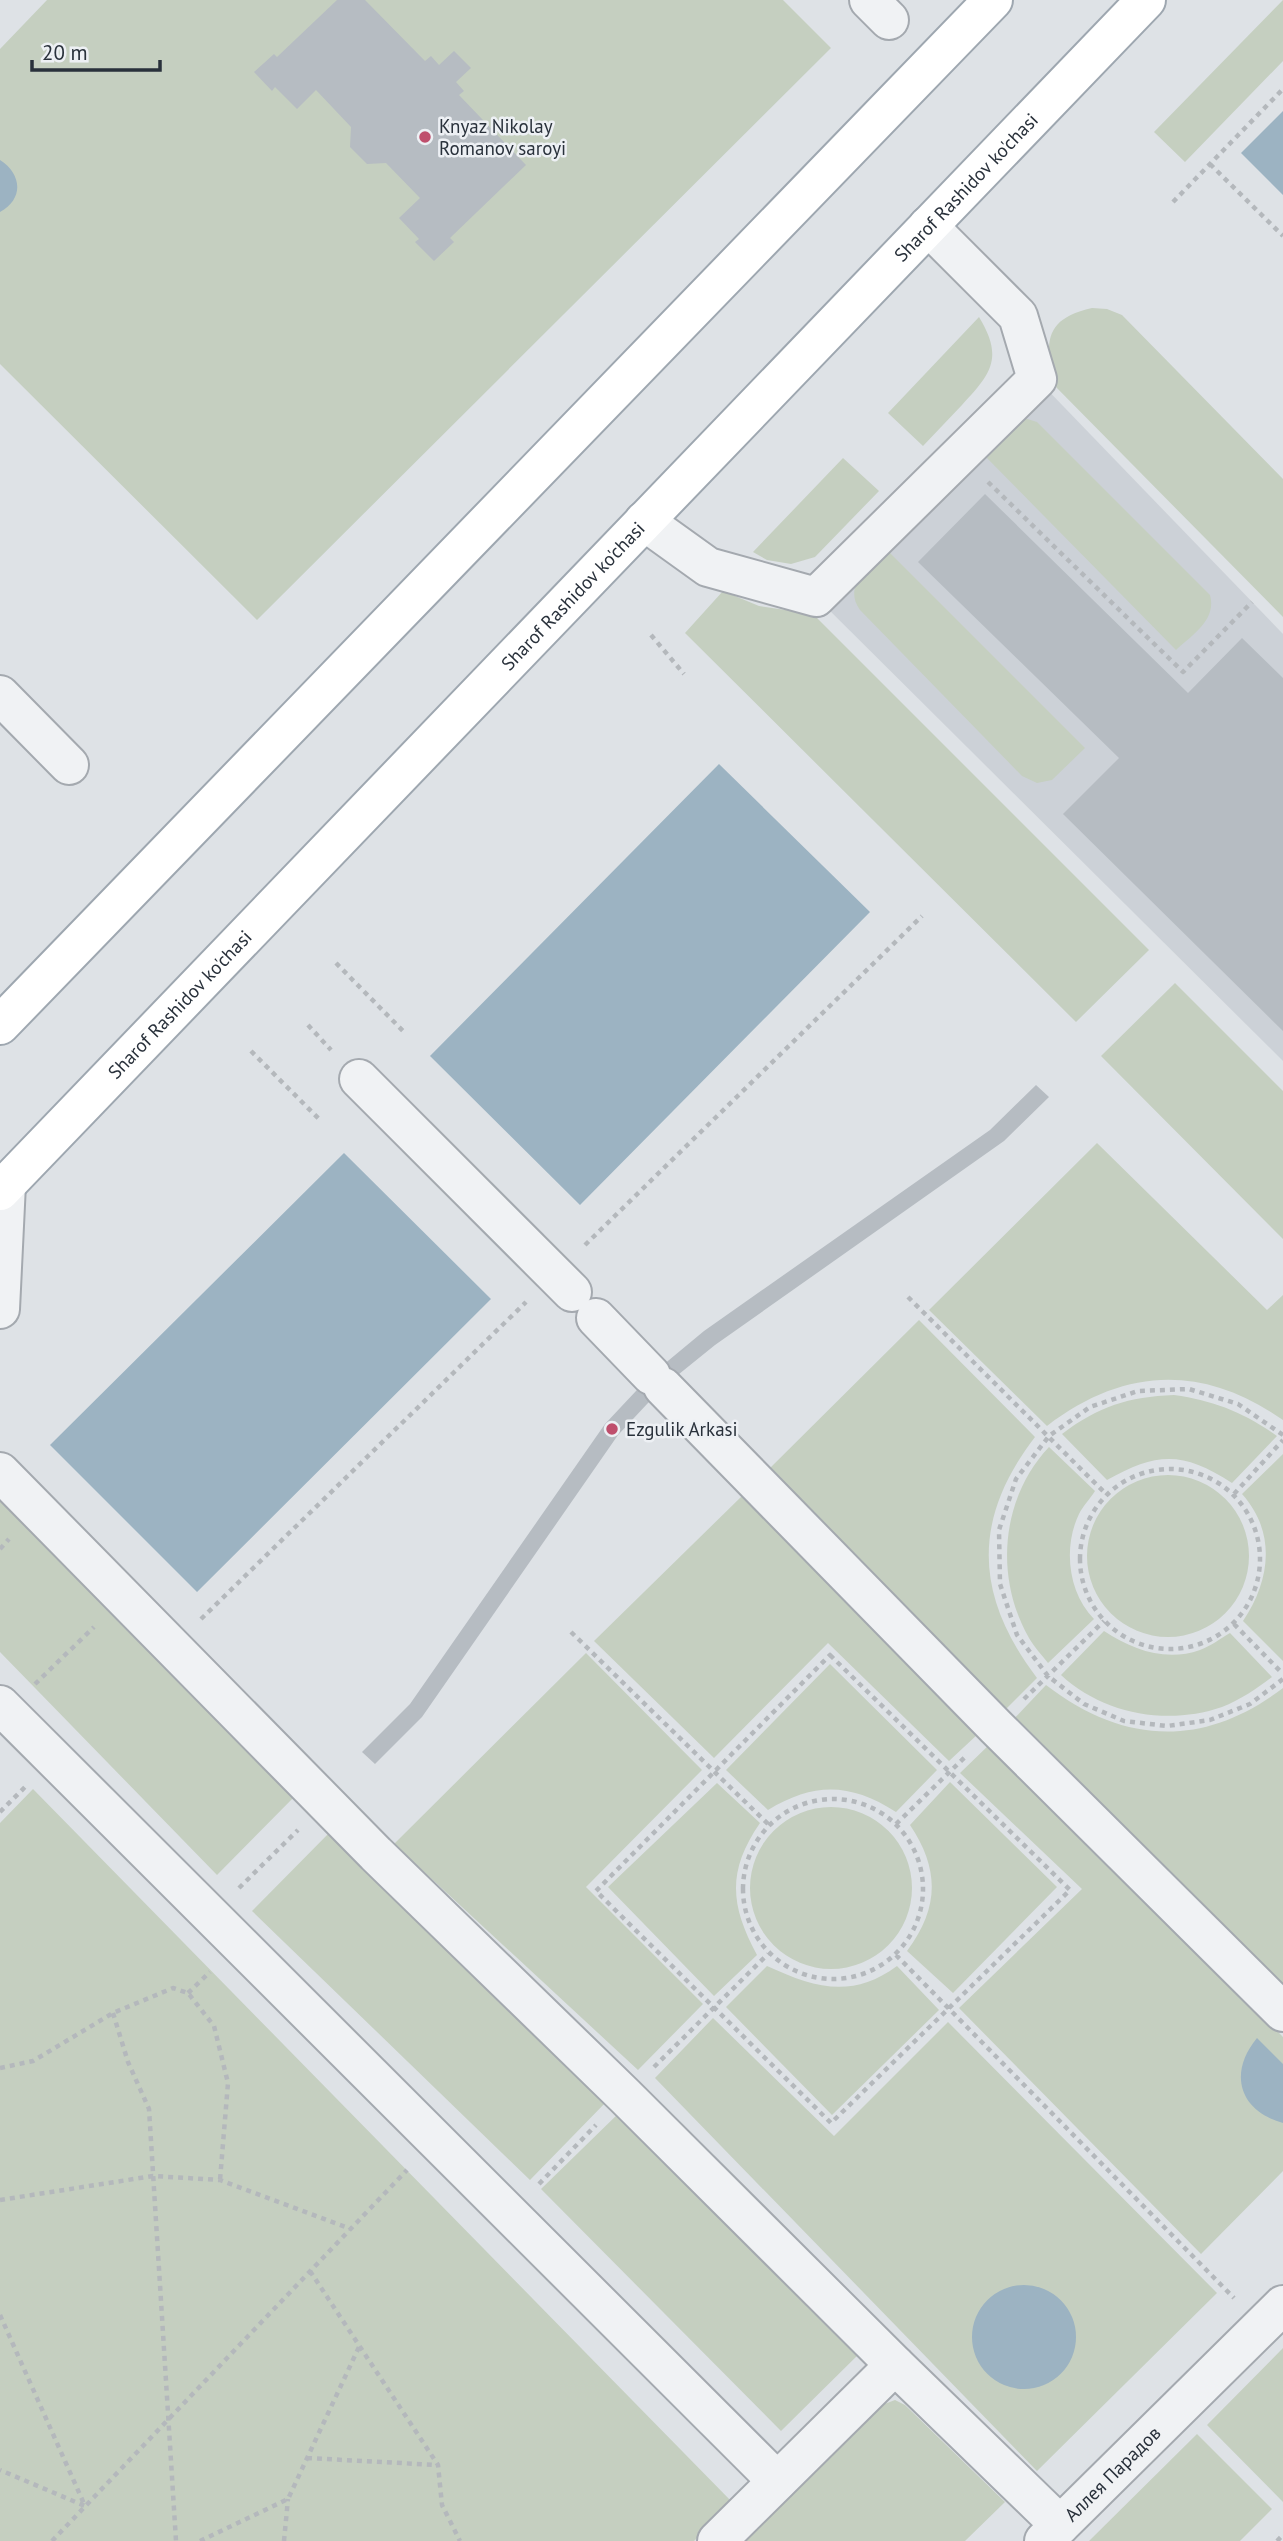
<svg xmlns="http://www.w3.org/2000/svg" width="1283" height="2541" font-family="'PT Sans',sans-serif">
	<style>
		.built { fill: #ccd1d7 }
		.green { fill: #c5cfc0 }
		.water { fill: #9cb3c2 }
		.building { fill: #b6bcc2 }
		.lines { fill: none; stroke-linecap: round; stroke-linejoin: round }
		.minor-casing { stroke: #a4a9af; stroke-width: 42 }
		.major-casing { stroke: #9ea7b0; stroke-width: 42 }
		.path { stroke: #b4b8bc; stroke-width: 4.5; stroke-dasharray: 5 5; stroke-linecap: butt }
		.minor { stroke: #f0f2f4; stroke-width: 38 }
		.major { stroke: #fff; stroke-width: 38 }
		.poi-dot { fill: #bf4f6d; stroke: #edf0f4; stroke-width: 2.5 }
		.labels { text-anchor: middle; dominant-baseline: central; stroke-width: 5; stroke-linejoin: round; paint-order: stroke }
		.poi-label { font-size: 19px; fill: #29313b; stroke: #edf0f4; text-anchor: start }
		.street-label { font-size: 19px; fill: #29313b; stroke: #edf0f4 }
	</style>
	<rect width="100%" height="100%" fill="#dee2e6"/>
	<path class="built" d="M1037,379L1283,634V1061L816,597Z"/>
	<path class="green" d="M47,0H783L831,48L257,620L0,364V49Z
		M1283,0V61L1185,162L1154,132Z
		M1092,308L1107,309L1122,315L1283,479V617L1052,383C1046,341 1044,319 1092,308Z
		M979,317C1004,358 991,374 962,405C949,419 936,432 923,446L888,413Z
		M1021,417L1037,422L1210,595C1217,620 1192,635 1176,650L980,451Z
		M843,458L879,491L815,557L791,564L767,560L753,552Z
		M887,550L1085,748L1052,780L1037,783L1022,776L860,610C842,585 870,568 887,550Z
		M723,591L759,606L813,614L1149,950L1076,1022L685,633Z
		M1175,983L1283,1091V1239L1101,1056Z
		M1097,1143L1267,1310L1283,1295V1420C1203,1364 1124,1367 1047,1426L929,1310Z
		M919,1320L1035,1437C972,1519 974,1595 1037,1678L1002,1713L765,1473Z
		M1174,1395C1215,1401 1243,1412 1277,1436L1232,1483C1183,1451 1157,1452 1107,1480L1062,1434C1099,1406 1128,1397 1174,1395Z
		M1049,1447L1095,1491C1090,1499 1083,1506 1079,1514C1063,1547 1068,1593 1094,1619L1048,1663C1042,1655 1034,1647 1029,1638C994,1577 1001,1498 1049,1447Z
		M1283,1454V1661L1243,1621C1270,1581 1277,1533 1242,1494Z
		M1087 1556a81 81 0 1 1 162 0a81 81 0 1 1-162 0Z
		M0,1493L296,1795L217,1875L0,1652Z
		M742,1496L978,1734L949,1761L828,1643L714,1758L594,1641Z
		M1104,1631C1133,1650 1166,1662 1200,1650C1211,1646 1221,1638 1230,1633L1272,1677C1256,1689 1240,1700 1222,1707C1167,1726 1103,1714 1061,1675Z
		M586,1653L702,1770L586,1887L703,2004L638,2070L394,1844Z
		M830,1664L937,1770L896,1812C850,1783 815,1782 768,1810L726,1770Z
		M1046,1685C1124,1745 1204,1748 1283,1688V1988L1011,1722Z
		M991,1743L1283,2037V2171L1201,2254L959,2008L1082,1889L960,1773Z
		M950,1782L1057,1887L953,1993L907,1951C939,1908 940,1870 910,1825Z
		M717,1783L760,1823C727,1871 730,1905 757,1955L714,1996L608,1887Z
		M33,1789L733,2503L694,2541H0V1823Z
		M750 1888a81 81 0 1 1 162 0a81 81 0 1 1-162 0Z
		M331,1831L608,2100L530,2180L252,1911Z
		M767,1966C815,1988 852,1999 897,1966L939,2010L832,2115L726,2007Z
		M713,2018L834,2136L948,2022L1217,2293L1037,2471L655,2078Z
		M622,2110L862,2351L781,2431L541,2189Z
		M1283,2348V2502L1207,2425Z
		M895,2400L905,2405L1005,2502L965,2541H745L882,2405Z
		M1197,2434L1272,2509L1240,2541H1089Z"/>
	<path class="water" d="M1283,111V195L1241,153Z
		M0,160C22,174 24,199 0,212Z
		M719,764L870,912L580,1205L430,1056Z
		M344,1153L491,1299L197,1592L50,1445Z
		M1257,2038L1283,2064V2123C1239,2111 1228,2073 1257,2038Z
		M972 2337a52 52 0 1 1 104 0a52 52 0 1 1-104 0Z"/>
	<path class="building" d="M337,0H365L425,61L431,56L439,65L454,51L471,68L456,82L464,91L459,95L526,165L450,238L454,242L434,261L415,242L419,239L399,218L420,198L386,163L367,164L350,147L351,127L316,90L297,109L275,87L272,91L254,72L274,54L277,57Z
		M985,494L1188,693L1242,638L1283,678V1031L1063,814L1119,758L918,562Z
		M1036,1085L1049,1097L1004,1141L715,1345L663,1387L618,1435L422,1717L375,1764L362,1752L410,1704L605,1424L651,1375L704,1331L990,1130Z"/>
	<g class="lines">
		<defs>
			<g id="minor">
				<path d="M869,0L889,20"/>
				<path d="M644,521L708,567L816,597L1037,379L1018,316L928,226"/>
				<path d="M0,695L69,765"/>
				<path d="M359,1079L572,1292"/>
				<path d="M0,1309L6,1184"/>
				<path d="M596,1318L651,1375"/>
				<path d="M663,1387L996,1727L1283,2012"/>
				<path d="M0,1472L376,1854L625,2096L895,2365L1060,2525"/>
				<path d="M0,1705L777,2481"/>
				<path d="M717,2541L895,2365"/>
				<path id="s1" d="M1044,2541L1283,2305"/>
			</g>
			<g id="major">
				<path d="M0,1025L993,0"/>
				<path id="s2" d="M0,1191L1146,0"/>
			</g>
		</defs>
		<use href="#minor" class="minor-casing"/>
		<use href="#major" class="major-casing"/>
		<path class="path" d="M1210,164L1283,236
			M1173,202L1283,89
			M988,482L1183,672L1252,602
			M651,635L684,674
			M336,963L404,1032
			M308,1025L331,1050
			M251,1051L319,1119
			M585,1245L922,916
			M908,1297L1106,1494
			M1283,1435L1238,1404L1189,1389L1138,1391L1090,1407L1049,1436L1016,1479L999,1530L1000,1584L1017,1635L1048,1676L1084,1704L1124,1721L1167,1726L1210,1720L1250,1704L1283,1679
			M1080 1559a90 90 0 1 1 180 0a90 90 0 1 1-180 0Z
			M1234,1494L1283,1440
			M0,1549L9,1539
			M201,1619L526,1302
			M1234,1624L1283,1674
			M571,1632L769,1825
			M830,1655L1070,1890L831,2123L596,1891Z
			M35,1684L94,1627
			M1024,1699L1104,1621
			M743 1889a90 90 0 1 1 180 0a90 90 0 1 1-180 0Z
			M0,1812L26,1786
			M896,1824L966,1756
			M239,1888L298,1830
			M896,1955L1234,2298
			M188,1993L210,1972
			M113,2013L128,2062L149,2109L176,2541
			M654,2067L768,1954
			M0,2068L33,2061L113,2013L173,1988L188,1993L214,2026L228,2083L220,2180
			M539,2184L596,2125
			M0,2200L153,2176L220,2180L351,2229
			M310,2271L438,2465L442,2505L460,2541
			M0,2315L85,2506L0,2470
			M307,2458L437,2465
			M52,2541L407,2170
			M200,2541L288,2499L359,2347
			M284,2541L288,2499
			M1277,2541L1283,2535"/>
		<use href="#minor" class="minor"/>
		<use href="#major" class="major"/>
	</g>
	<g class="poi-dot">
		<circle cx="425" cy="137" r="7"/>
		<circle cx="612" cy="1429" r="7"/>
	</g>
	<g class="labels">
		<g class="poi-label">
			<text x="439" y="126">Knyaz Nikolay<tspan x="439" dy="22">Romanov saroyi</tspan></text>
			<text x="626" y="1429">Ezgulik Arkasi</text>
		</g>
		<g class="street-label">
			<text stroke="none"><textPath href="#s2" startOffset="1393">Sharof Rashidov ko'chasi</textPath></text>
			<text stroke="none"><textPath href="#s2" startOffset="826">Sharof Rashidov ko'chasi</textPath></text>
			<text stroke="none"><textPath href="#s2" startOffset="259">Sharof Rashidov ko'chasi</textPath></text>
			<text stroke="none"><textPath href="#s1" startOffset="96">Аллея Парадов</textPath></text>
		</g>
	</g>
	<path d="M32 60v10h128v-10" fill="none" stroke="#29313b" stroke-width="3.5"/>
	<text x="42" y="60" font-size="21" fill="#29313b" stroke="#edf0f4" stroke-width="5" paint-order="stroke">20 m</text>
</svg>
